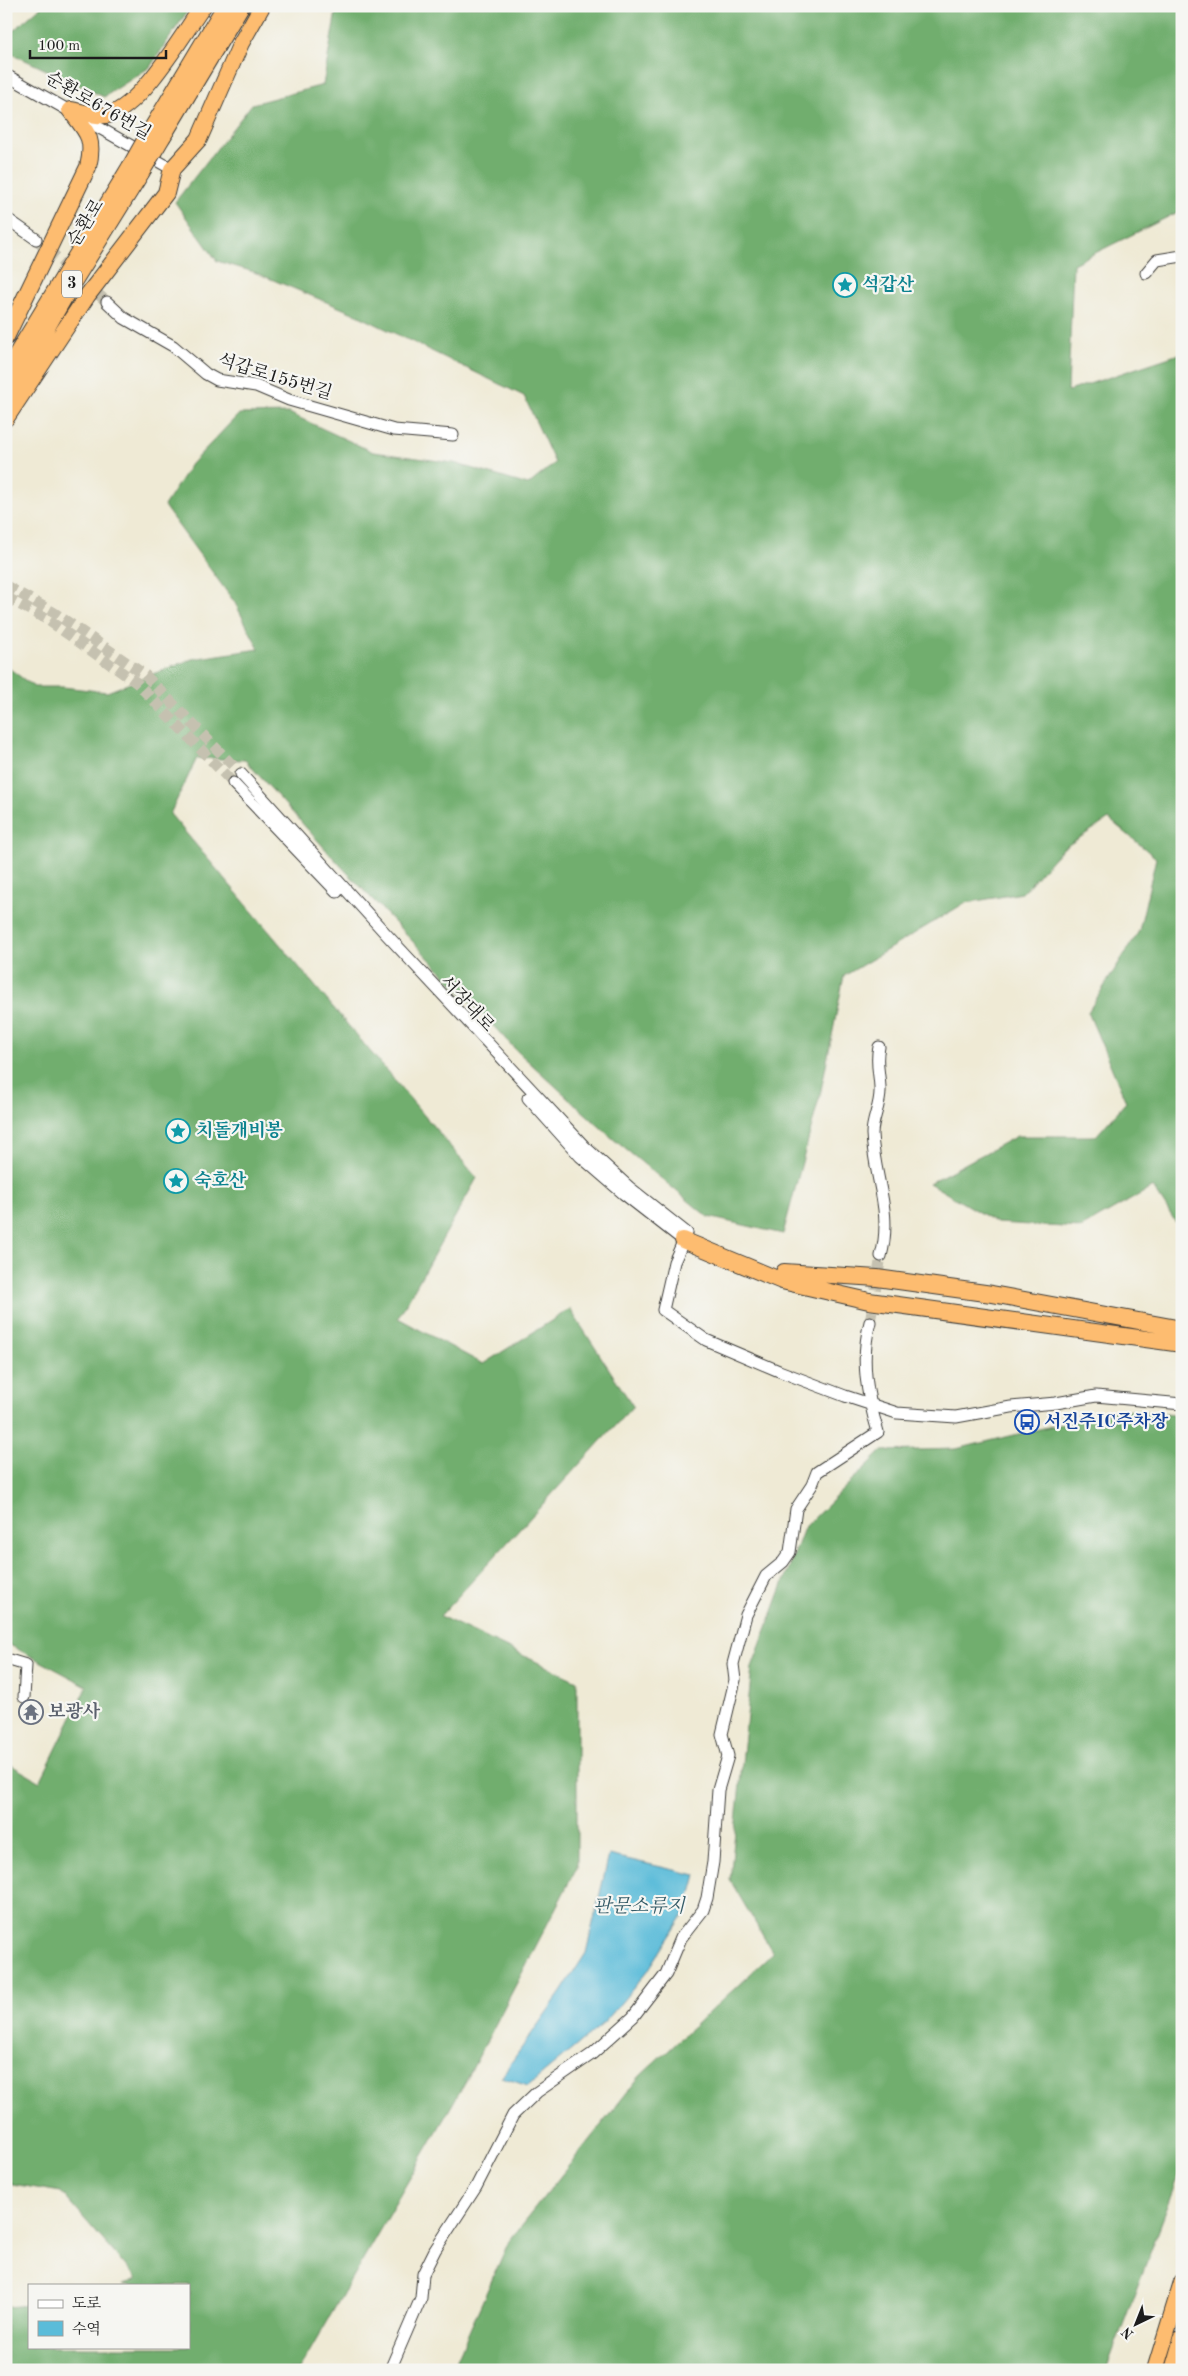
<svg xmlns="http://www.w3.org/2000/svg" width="1188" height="2376" font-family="'Old Standard TT','Noto Serif KR',serif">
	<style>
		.forest { fill: #71ae6e; stroke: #466545 }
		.water { fill: #5bbcd9; stroke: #3c6c7a }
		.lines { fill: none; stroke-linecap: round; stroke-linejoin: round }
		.minor-tunnel { stroke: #c5c1b0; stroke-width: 11; stroke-dasharray: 11 5.5; stroke-linecap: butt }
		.minor-casing { stroke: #3c3b38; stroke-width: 13 }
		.highway-casing { stroke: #3c3b38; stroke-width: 18 }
		.minor { stroke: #fff; stroke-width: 11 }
		.highway { stroke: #fdbc70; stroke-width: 16 }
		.highway-bridge-casing { stroke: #3c3b38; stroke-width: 18; stroke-linecap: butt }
		.highway-bridge { stroke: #fdbc70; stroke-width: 16 }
		.labels { text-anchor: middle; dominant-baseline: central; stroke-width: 4.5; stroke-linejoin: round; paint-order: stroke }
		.shield { fill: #f6f6f2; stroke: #5d5d5c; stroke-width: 1 }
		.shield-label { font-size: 16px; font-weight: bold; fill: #1c1c1c }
		.street-label { font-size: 18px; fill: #1c1c1c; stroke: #f6f6f2 }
		.culture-label { font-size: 18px; font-weight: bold; fill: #0d838f; stroke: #f6f6f2; text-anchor: start }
		.transit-label { font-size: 18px; font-weight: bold; fill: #164399; stroke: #f6f6f2; text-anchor: start }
		.worship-label { font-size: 18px; font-weight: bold; fill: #5b616d; stroke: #f6f6f2; text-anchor: start }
		.water-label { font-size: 19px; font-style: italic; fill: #355c68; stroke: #f6f6f2 }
	</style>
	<rect width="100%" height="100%" fill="#f6f6f2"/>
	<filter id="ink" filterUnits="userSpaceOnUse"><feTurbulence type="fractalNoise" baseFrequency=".02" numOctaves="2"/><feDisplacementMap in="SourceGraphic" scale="10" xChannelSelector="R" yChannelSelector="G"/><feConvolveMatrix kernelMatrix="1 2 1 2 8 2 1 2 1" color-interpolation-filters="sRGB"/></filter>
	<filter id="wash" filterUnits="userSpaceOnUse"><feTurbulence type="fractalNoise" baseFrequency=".0096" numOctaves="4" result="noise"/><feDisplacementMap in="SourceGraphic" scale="20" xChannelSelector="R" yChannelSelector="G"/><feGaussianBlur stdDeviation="1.12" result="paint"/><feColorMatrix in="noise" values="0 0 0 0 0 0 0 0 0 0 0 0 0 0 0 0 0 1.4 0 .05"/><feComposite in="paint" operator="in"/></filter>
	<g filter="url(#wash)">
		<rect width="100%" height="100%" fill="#efead5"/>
		<path class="forest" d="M42,6H191L150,67L104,97L6,51V37Z
			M337,6H1182V210L1073,264L1068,391L1182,353V1232L1153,1187L1081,1228L997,1223L929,1183L1017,1136H1096L1126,1102L1088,1012L1139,931L1156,858L1109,819L1062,849L1022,893L965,903L844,976L820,1095L783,1234L708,1217L612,1138L517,1051L338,863L245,760L197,758L170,814L477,1178L398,1318L483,1364L570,1309L633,1406L440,1616L577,1681V1867L467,2079L299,2370H6V2307L29,2305V2347H189V2285H123L137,2279L61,2192L6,2183V1762L40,1782L87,1686L6,1643V666L34,687H63L107,692L192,659L259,649L235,603L164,506L191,464L239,414L289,413L373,452L454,463L528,485L555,463L524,396L353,313L254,272L217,261L175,202L252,104L323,85Z
			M1123,1409L1182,1416V2168L1106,2370H452L509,2241L640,2076L773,1953L730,1880L752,1667L804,1528L882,1451L956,1449Z"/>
		<path class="water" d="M609,1855L696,1875L686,1911L647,1972L604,2023L528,2086L501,2077L561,1992L586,1953Z"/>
	</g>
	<g filter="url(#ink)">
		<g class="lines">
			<path class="minor-tunnel" d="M36,239L107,302
				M6,586L53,612L145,675L241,774
				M6,597L48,620L137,683L233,783
				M870,1322L881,1256"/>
			<defs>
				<path id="minor" d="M6,75L172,169
					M6,218L36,239
					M1146,273L1157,260L1182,256
					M107,302L124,318L173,346L206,374L217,380L256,386L289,400L394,430L453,435
					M241,774L387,935L584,1146L629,1187L687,1233L674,1262L663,1310L706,1340L779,1371L845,1396L897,1413L956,1417L1011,1407L1056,1403L1096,1396L1182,1404
					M233,783L337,892
					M879,1047C875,1062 880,1075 880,1089C881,1105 872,1119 872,1134C874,1179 893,1210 881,1256
					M528,1098L580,1156L624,1194L683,1240
					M6,1659L26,1665L24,1697
					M390,2370L421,2298L423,2274L435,2250L476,2187L513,2115L537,2092L592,2054L633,2017L666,1974L681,1938L703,1910L707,1898L713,1862L718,1790L728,1756L722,1734L735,1680L733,1664L746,1615L766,1576L783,1562L790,1552L796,1509L812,1485L817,1472L878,1432C867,1395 860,1360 870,1322"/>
				<path id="highway" d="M70,110C82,112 97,117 108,115C141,107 183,34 203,6
					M152,128L225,6
					M163,136L241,6
					M6,337L88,167C95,138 87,132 70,110
					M6,372L130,167
					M6,398L72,284L141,173
					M6,418L87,296L166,193L172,169L199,139L241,43L262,6
					M683,1240L782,1281L869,1301L1182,1344
					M784,1272L877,1278L992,1294L1182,1329
					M1155,2370L1182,2282
					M1173,2370L1182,2339"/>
			</defs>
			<use href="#minor" class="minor-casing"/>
			<use href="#highway" class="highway-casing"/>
			<use href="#minor" class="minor"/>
			<use href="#highway" class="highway"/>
			<defs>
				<path id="highway-bridge" d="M130,167L152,128
					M141,173L163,136"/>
			</defs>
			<use href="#highway-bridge" class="highway-bridge-casing"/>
			<use href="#highway-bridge" class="highway-bridge"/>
		</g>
	</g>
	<defs>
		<symbol id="sight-ring" viewBox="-11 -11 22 22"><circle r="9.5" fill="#f6f6f2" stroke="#0f9aa8" stroke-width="1.5"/><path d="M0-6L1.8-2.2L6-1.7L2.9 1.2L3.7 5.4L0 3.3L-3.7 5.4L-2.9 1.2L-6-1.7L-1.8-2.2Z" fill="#0f9aa8"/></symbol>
		<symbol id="bus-ring" viewBox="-11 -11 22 22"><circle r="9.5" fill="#f6f6f2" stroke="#1a4fb4" stroke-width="1.5"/><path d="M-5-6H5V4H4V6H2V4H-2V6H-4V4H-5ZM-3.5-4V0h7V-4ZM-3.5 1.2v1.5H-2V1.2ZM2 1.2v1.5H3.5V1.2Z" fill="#1a4fb4"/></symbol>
		<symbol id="temple-ring" viewBox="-11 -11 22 22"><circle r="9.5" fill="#f6f6f2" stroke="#6b7280" stroke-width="1.5"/><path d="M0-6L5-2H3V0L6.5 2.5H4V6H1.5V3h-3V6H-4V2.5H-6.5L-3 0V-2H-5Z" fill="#6b7280"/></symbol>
	</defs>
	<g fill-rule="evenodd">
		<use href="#sight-ring" x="831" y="271" width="28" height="28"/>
		<use href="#sight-ring" x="164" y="1117" width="28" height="28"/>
		<use href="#sight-ring" x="162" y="1167" width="28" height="28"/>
		<use href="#bus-ring" x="1013" y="1408" width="28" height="28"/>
		<use href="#temple-ring" x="17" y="1698" width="28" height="28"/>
	</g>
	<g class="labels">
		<rect class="shield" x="62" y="270.5" width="20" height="27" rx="4"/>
		<g class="shield-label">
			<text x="72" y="284">3</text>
		</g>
		<g class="street-label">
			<text transform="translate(98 106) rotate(30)">순환로676번길</text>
			<text transform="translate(86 223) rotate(-58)">순환로</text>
			<text transform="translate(275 377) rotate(17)">석갑로155번길</text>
			<text transform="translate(467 1004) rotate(47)">서장대로</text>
		</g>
		<g class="culture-label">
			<text x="862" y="285">석갑산</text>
			<text x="196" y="1131">치돌개비봉</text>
			<text x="194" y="1181">숙호산</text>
		</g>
		<g class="transit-label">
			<text x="1044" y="1422">서진주IC주차장</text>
		</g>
		<g class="worship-label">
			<text x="48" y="1712">보광사</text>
		</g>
		<g class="water-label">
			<text x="639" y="1907">판문소류지</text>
		</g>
	</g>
	<rect width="1188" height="2376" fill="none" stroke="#f6f6f2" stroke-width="25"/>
	<rect x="28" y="2284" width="162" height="65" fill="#f6f6f2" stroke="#9f9f9c"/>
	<rect x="38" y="2300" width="25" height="8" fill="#ffffff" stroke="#9f9f9c"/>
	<text x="72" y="2308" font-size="15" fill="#1c1c1c">도로</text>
	<rect x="38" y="2321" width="25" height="15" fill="#5bbcd9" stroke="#9f9f9c"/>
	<text x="72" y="2334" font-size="15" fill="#1c1c1c">수역</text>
	<g transform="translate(1136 2324) rotate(223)" stroke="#f6f6f2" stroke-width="4" paint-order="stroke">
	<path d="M0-4L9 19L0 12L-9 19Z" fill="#1c1c1c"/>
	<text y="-8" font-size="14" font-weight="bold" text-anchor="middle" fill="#1c1c1c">N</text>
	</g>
	<path d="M30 50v8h136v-8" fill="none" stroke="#1c1c1c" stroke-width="2.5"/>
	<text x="38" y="50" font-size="15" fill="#1c1c1c" stroke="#f6f6f2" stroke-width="4" paint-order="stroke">100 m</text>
</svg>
